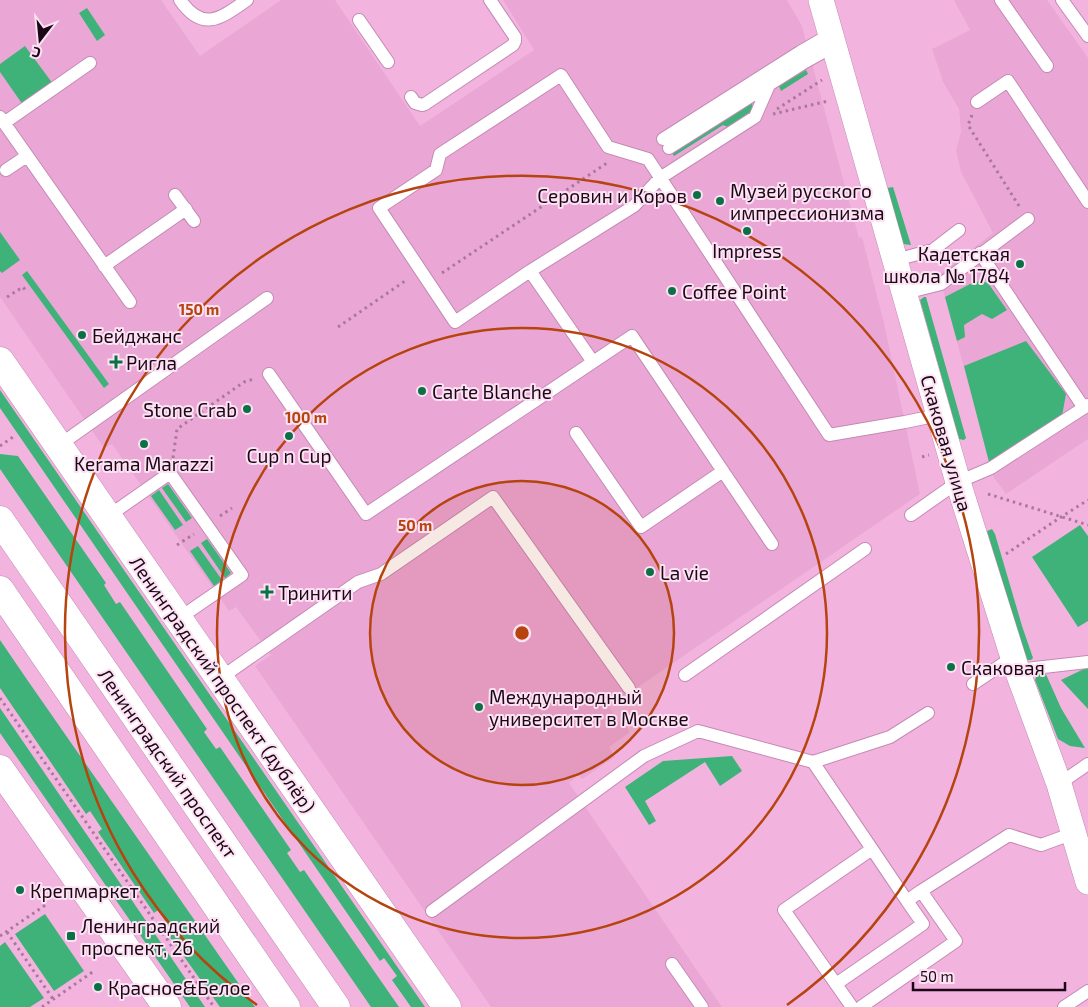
<svg xmlns="http://www.w3.org/2000/svg" width="1088" height="1007" font-family="'Exo 2',sans-serif">
	<style>
		.built { fill: #eaa7d6 }
		.green { fill: #3eb279 }
		.lines { fill: none; stroke-linecap: round; stroke-linejoin: round }
		.service-casing { stroke: #c48ab3; stroke-width: 14 }
		.minor-casing { stroke: #c48ab3; stroke-width: 26 }
		.secondary-casing { stroke: #c48ab3; stroke-width: 29 }
		.primary-casing { stroke: #c48ab3; stroke-width: 29 }
		.path { stroke: #a9799b; stroke-width: 3; stroke-dasharray: 2.5 4; stroke-linecap: butt }
		.service { stroke: #fff; stroke-width: 12 }
		.minor { stroke: #fff; stroke-width: 25 }
		.secondary { stroke: #fff; stroke-width: 28 }
		.primary { stroke: #fff; stroke-width: 28 }
		.ring { fill: none; stroke: #b5440e; stroke-width: 2.5 }
		.poi-dot { fill: #0c7046; stroke: #fce2f3; stroke-width: 2 }
		.labels { text-anchor: middle; dominant-baseline: central; stroke-width: 4; stroke-linejoin: round; paint-order: stroke }
		.poi-label { font-size: 19px; fill: #1b0716; stroke: #fce2f3; text-anchor: start }
		.street-label { font-size: 19px; fill: #1b0716; stroke: #fce2f3 }
		.centre { fill: #b5440e; stroke: #fce2f3; stroke-width: 2.5 }
		.ring-label { font-size: 15px; text-anchor: middle; font-weight: bold; fill: #b5440e; stroke: #fce2f3; stroke-width: 4; stroke-linejoin: round; paint-order: stroke }
	</style>
	<rect width="100%" height="100%" fill="#f2b4df"/>
	<path class="built" d="M0,0H161L200,56L281,0H335L420,126L534,50L503,0H787L802,26L859,238L862,237L884,323L920,494L609,707L618,722L621,720L630,732L609,747L615,757L582,779L578,775L569,783L722,1007H491L255,666L271,655L236,607L229,611L112,444L104,448L0,297Z
		M954,0H1047L1088,58V439L1006,494L994,478L991,468L939,275L993,233L961,172L956,150L961,132L959,109L943,82L932,49L970,30Z"/>
	<path class="green" d="M87,8L105,35L97,41L79,13Z
		M25,46L53,84L23,105L0,72V64Z
		M806,70L808,74L781,91L779,86Z
		M751,103L755,109L728,127L723,125L674,156L672,153Z
		M893,187L911,245L903,244L887,188Z
		M0,232L20,260L2,273L0,271Z
		M27,271L109,384L104,388L22,275Z
		M981,281L988,283L1007,310L992,319L982,314L964,325L965,337L957,341L945,297L974,282Z
		M924,297H926L966,438L964,440L959,439L920,300Z
		M1026,341L1066,394L1062,416L989,462L964,366Z
		M0,390L425,1007H411L392,980L397,976L384,958L380,961L0,408Z
		M0,454L18,456L106,583L104,585L116,604L120,602L207,729L204,732L216,749L220,747L291,850L287,853L300,872L304,870L399,1007H371L0,469Z
		M168,484L192,518L186,522L162,488Z
		M159,490L183,525L175,530L151,496Z
		M1080,525L1088,536V621L1078,627L1032,557Z
		M992,529L995,534L1022,626L1033,658L1031,660H1026L987,531Z
		M207,539L231,573L225,578L201,543Z
		M198,546L222,580L214,586L190,551Z
		M0,640L28,681L255,1007H220L165,930L169,927L158,910L154,913L98,832L102,829L90,811L86,814L0,688Z
		M1088,667V709L1061,680Z
		M1045,672L1061,708L1085,748L1070,746L1058,739L1035,680L1037,675Z
		M0,708L205,1007H190L0,733Z
		M732,756L742,771L720,786L705,762L645,801L656,821L649,825L625,787L663,761Z
		M45,914L84,971L54,991L15,934Z
		M5,942L44,998L30,1007H0V946Z"/>
	<g class="lines">
		<defs>
			<path id="service" d="M180,0C203,33 221,18 247,0
				M1001,0L1047,66
				M1062,0L1088,36
				M359,20L388,62
				M780,65L769,85L755,117L660,178L634,206L530,271L455,322L379,208L436,170L440,154L561,75L608,147L648,159L829,435L905,422L939,415
				M411,97L415,103L422,105L425,104L513,45L515,41V37L490,0
				M977,102L1008,81L1088,202
				M0,117L130,302
				M4,123L90,63
				M663,139L800,52L831,34
				M669,148L805,62L834,46
				M6,170L27,156
				M175,195L194,221
				M980,253L1084,408
				M895,260L933,250L959,230
				M104,266L186,209
				M530,271L593,362L632,336L772,544
				M905,293L941,284L1028,219
				M269,374L366,514L593,362
				M576,433L641,527L723,471
				M58,446L267,298
				M911,515L958,482L991,468L1088,405
				M107,517L170,473L242,575L178,619
				M1017,670L1088,662
				M685,675L865,549
				M219,679L358,582L381,574L493,497L629,688
				M973,684L1013,657
				M813,762L872,849
				M1059,784L1088,764
				M432,911L644,756L698,731L813,762L890,737L928,713
				M672,964L702,1007
				M836,984L923,924L907,901
				M852,1007L784,910L872,849L907,901L921,891
				M861,1007L956,941L921,891L1009,835L1041,845L1074,833
				M1064,1007L1088,991"/>
			<path id="minor" d="M821,0L958,482L1017,670L1059,784L1088,882"/>
			<path id="secondary" d="M0,361L447,1007
				M0,769L167,1007"/>
			<path id="primary" d="M0,520L336,1007
				M0,590L286,1007"/>
		</defs>
		<use href="#service" class="service-casing"/>
		<use href="#minor" class="minor-casing"/>
		<use href="#secondary" class="secondary-casing"/>
		<use href="#primary" class="primary-casing"/>
		<path class="path" d="M777,109L822,80
			M773,114L828,101
			M972,115L968,125L1019,206
			M442,273L607,163
			M7,297L23,287L26,291
			M338,327L405,281H408
			M0,446L13,437
			M922,457L929,455
			M173,458L177,429L244,382L254,379
			M988,494L1088,525
			M220,516L232,508
			M177,545L194,534
			M1006,554L1061,517L1088,500
			M0,698L214,1007
			M7,932L53,999
			M0,936L47,904
			M42,1007L94,971"/>
		<use href="#service" class="service"/>
		<use href="#minor" class="minor"/>
		<use href="#secondary" class="secondary"/>
		<use href="#primary" class="primary"/>
	</g>
	<circle cx="522" cy="633" r="152" fill="#b5440e" fill-opacity=".12"/>
	<g class="ring">
		<circle cx="522" cy="633" r="152"/>
		<circle cx="522" cy="633" r="305"/>
		<path d="M257 1005A457 457 0 1 1 787 1005"/>
	</g>
	<g class="poi-dot">
		<circle cx="697" cy="195" r="5"/>
		<circle cx="720" cy="201" r="5"/>
		<circle cx="747" cy="231" r="5"/>
		<circle cx="1020" cy="264" r="5"/>
		<circle cx="672" cy="291" r="5"/>
		<circle cx="82" cy="335" r="5"/>
		<path d="M113.5 354.5h5v5h5v5h-5v5h-5v-5h-5v-5h5z"/>
		<circle cx="422" cy="391" r="5"/>
		<circle cx="247" cy="409" r="5"/>
		<circle cx="289" cy="436" r="5"/>
		<circle cx="144" cy="444" r="5"/>
		<circle cx="650" cy="572" r="5"/>
		<path d="M264.5 584.5h5v5h5v5h-5v5h-5v-5h-5v-5h5z"/>
		<circle cx="951" cy="667" r="5"/>
		<circle cx="479" cy="707" r="5"/>
		<circle cx="20" cy="890" r="5"/>
		<rect x="66" y="931" width="10" height="10" rx="2.5"/>
		<circle cx="98" cy="987" r="5"/>
	</g>
	<g class="labels">
		<g class="poi-label">
			<text x="730" y="190">Музей русского<tspan x="730" dy="22">импрессионизма</tspan></text>
			<text x="687" y="195" text-anchor="end">Серовин и Коров</text>
			<text x="747" y="250" text-anchor="middle">Impress</text>
			<text x="1010" y="253" text-anchor="end">Кадетская<tspan x="1010" dy="22">школа № 1784</tspan></text>
			<text x="682" y="291">Coffee Point</text>
			<text x="92" y="335">Бейджанс</text>
			<text x="126" y="362">Ригла</text>
			<text x="432" y="391">Carte Blanche</text>
			<text x="237" y="409" text-anchor="end">Stone Crab</text>
			<text x="289" y="455" text-anchor="middle">Cup n Cup</text>
			<text x="144" y="463" text-anchor="middle">Kerama Marazzi</text>
			<text x="660" y="572">La vie</text>
			<text x="278" y="592">Тринити</text>
			<text x="961" y="667">Скаковая</text>
			<text x="489" y="696">Международный<tspan x="489" dy="22">университет в Москве</tspan></text>
			<text x="30" y="890">Крепмаркет</text>
			<text x="81" y="925">Ленинградский<tspan x="81" dy="22">проспект, 26</tspan></text>
			<text x="108" y="987">Красное&amp;Белое</text>
		</g>
		<g class="street-label">
			<text transform="translate(947 443) rotate(74)">Скаковая улица</text>
			<text transform="translate(223 684) rotate(55)">Ленинградский проспект (дублёр)</text>
			<text transform="translate(168 763) rotate(55)">Ленинградский проспект</text>
		</g>
	</g>
	<circle cx="522" cy="633" r="8" class="centre"/>
	<g class="ring-label">
		<text x="199" y="315">150 m</text>
		<text x="306" y="423">100 m</text>
		<text x="415" y="531">50 m</text>
	</g>
	<g transform="translate(40 40) rotate(196)" stroke="#fce2f3" stroke-width="4" paint-order="stroke">
	<path d="M0-4L9 19L0 12L-9 19Z" fill="#1b0716"/>
	<text y="-8" font-size="14" font-weight="bold" text-anchor="middle" fill="#1b0716">С</text>
	</g>
	<path d="M913 982v8h152v-8" fill="none" stroke="#1b0716" stroke-width="2.5"/>
	<text x="920" y="982" font-size="15" fill="#1b0716" stroke="#fce2f3" stroke-width="4" paint-order="stroke">50 m</text>
</svg>
